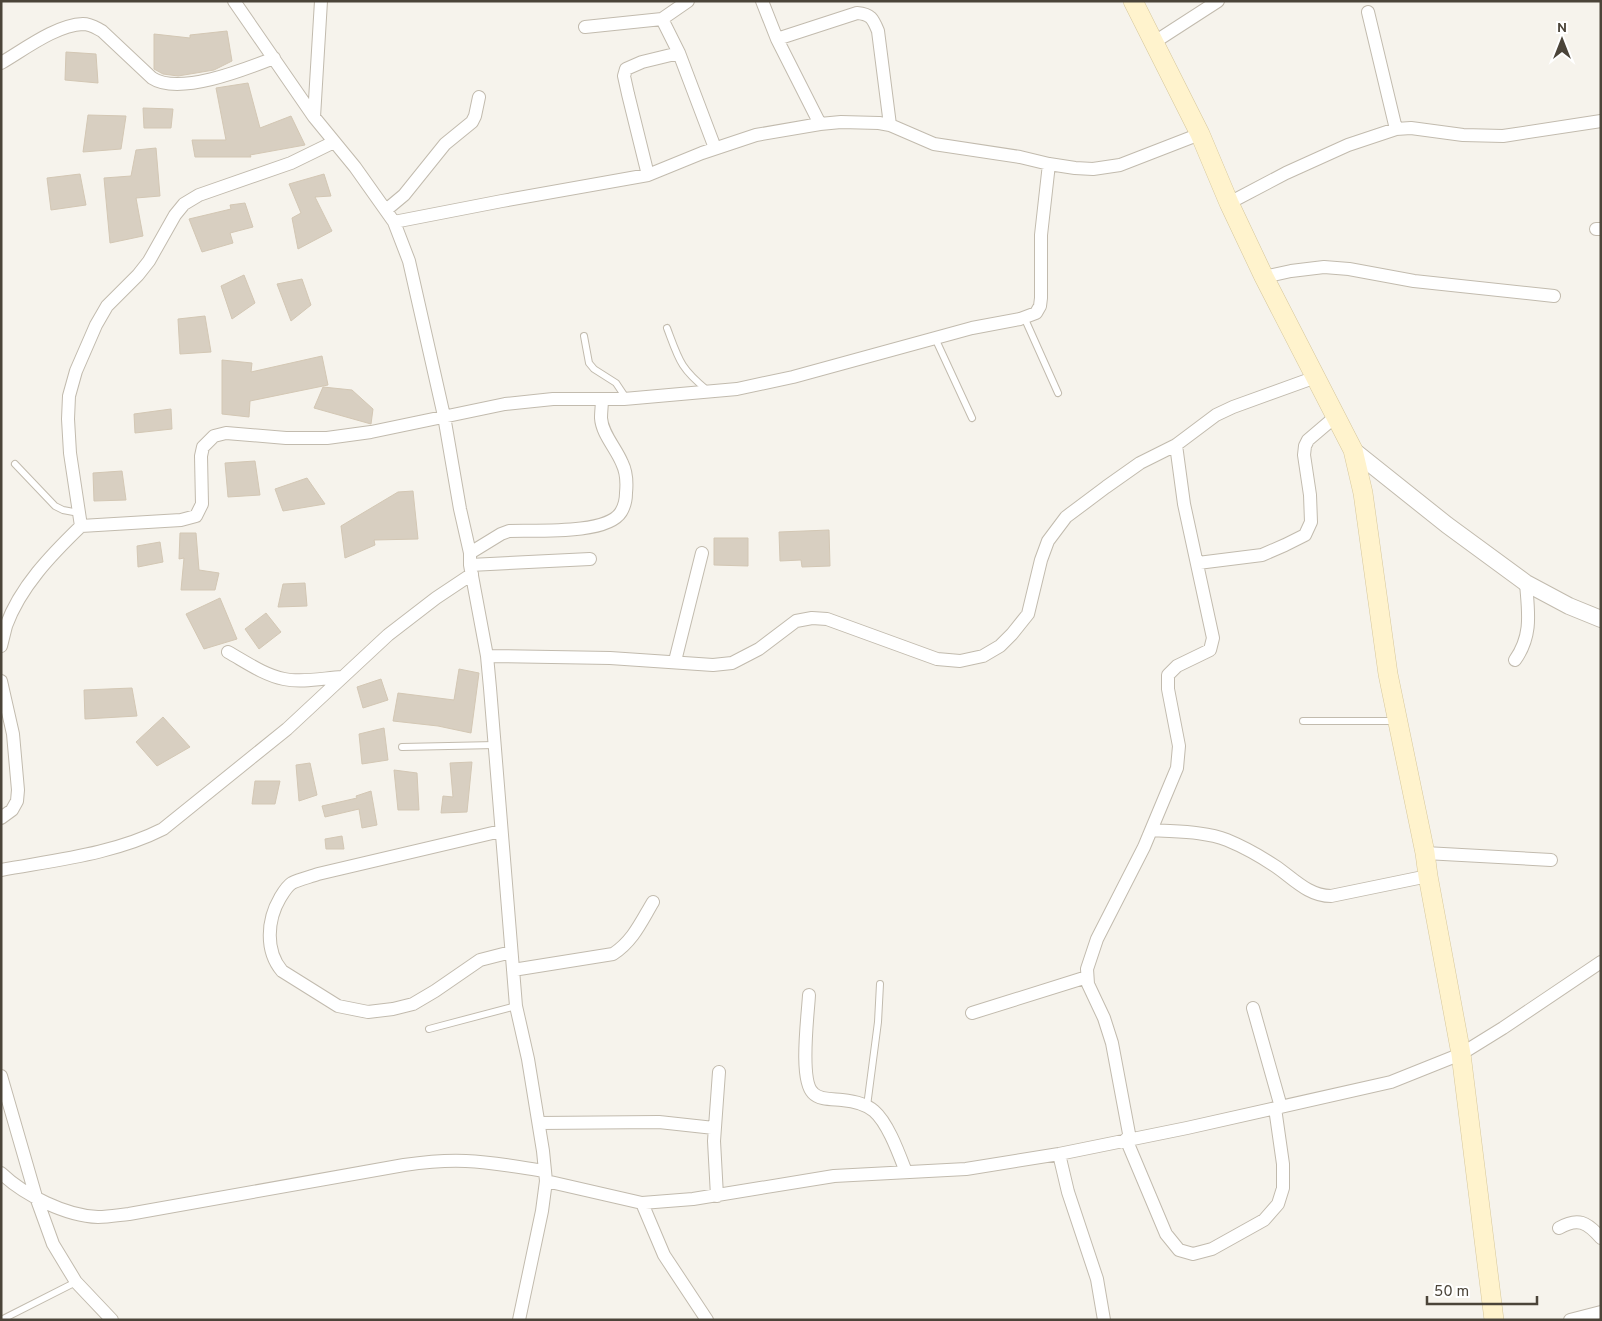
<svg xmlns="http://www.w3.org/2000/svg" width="1602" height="1321" font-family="Overpass,sans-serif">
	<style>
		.building { fill: #d8cfc1; stroke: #d3c7b4 }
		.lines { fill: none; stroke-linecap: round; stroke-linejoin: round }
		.service-casing { stroke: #c2bbae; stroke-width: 8 }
		.minor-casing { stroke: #c2bbae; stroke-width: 14 }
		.tertiary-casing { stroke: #c2bbae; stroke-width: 18 }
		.secondary-casing { stroke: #d6c79b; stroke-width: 20 }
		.service { stroke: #fff; stroke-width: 6 }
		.minor { stroke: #fff; stroke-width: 12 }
		.tertiary { stroke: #fff; stroke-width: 16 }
		.secondary { stroke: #fff3cd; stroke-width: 19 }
	</style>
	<rect width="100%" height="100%" fill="#f6f3ec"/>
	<path class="building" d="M227,31L232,61L214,70L178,76L163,74L154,69V34L190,38V35Z
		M66,52L96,54L98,83L65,80Z
		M248,83L260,128L291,116L305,145L250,155L251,157H195L192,140H226L216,88Z
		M143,108L173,109L171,128H144Z
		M88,115L126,116L121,149L83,152Z
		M156,148L160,196L136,198L143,236L110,243L104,178L131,176L136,150Z
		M80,174L86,205L51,210L47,178Z
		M324,174L331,196L315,197L332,231L298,249L292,218L301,213L289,184Z
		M245,203L253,227L230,233L233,243L202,252L189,219L231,209L230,205Z
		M244,275L255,303L232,319L221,286Z
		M302,279L311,305L291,321L277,284Z
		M205,316L211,352L180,354L178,319Z
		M322,356L328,385L250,401L249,417L222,414V360L252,363L251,372Z
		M323,387L352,390L373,409L371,424L314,408Z
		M171,409L172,429L135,433L134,414Z
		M255,461L260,495L228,497L225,463Z
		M122,471L126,500L94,501L93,473Z
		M307,478L325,504L283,511L275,489Z
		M413,491L418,539L374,540L375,545L345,558L341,526L398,492Z
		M829,530L830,566L802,567L801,560L780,561L779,532Z
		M180,533H196L199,570L219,573L215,590H181L184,558L179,559Z
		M714,538H748V566L714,565Z
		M160,542L163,562L138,567L137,546Z
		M305,583L307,606L278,607L283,584Z
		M220,598L237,639L204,649L186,614Z
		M266,613L281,632L259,649L245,629Z
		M459,669L479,673L471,733L438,726L393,721L398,693L454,700Z
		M381,679L388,700L363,708L357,687Z
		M132,688L137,716L85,719L84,690Z
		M163,717L190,747L157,766L136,742Z
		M384,728L388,760L362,764L359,734Z
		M472,762L467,812L441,813L443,796L453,797L450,763Z
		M310,763L317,795L299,801L296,765Z
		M394,770L417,773L419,810H398Z
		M255,781H280L275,804H252Z
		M371,791L377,825L362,828L359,809L325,817L322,806L357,798L356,796Z
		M342,836L344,849H326L325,839Z"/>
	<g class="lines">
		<defs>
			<path id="service" d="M1024,317L1058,393
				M667,328C679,360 680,368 707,390
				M584,336L589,363L594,369L616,383L626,398
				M935,338L972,418
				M15,464L55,506L63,510L79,513
				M1303,721H1395
				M402,747L495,745
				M429,1029L516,1006
				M867,1106L878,1022L880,984
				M1,1320L76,1282"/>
			<path id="minor" d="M234,1L314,117L355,167L394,222L409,261L444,416L460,509L470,553V565L487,656L490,688L516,1006L528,1059L543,1151L546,1181L542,1211L519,1320
				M688,1L662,19L679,53L715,148
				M762,1L777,39L820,124
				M1368,12L1396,129
				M585,27L662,19
				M777,39L857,13C871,14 873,19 878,31L890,125
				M1153,43L1218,1
				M1,63C25,49 56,25 83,24C91,24 96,28 102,31L152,78C179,96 246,69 274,58
				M314,117L321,1
				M648,175L628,94L624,76L626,69L642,62L679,53
				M1229,203L1286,173L1348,145L1396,129L1411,128L1463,135L1503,136L1601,121
				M386,210L404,195L445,144L472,122L475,116L479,97
				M394,222L502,201L648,175L702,153L756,135L820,124L841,122L879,123L890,125L934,144L1020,157L1049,164L1075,168L1093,169L1120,165L1200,134
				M1596,229H1601
				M1264,277L1291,271L1324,267L1349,269L1414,281L1554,296
				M81,526L70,453L68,419L69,396L76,371L96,325L107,306L138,275L149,261L175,215L184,204L199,195L291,163L334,142
				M470,553L501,534L509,531C534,530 607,535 621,512C624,507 626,499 626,493C627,483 627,473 622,463C616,448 602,434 601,418C601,412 602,405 602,399
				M1198,563L1262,555L1285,545L1305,535L1311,522L1310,495L1304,455L1305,446L1308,440L1335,417
				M470,565L590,559
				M1,626H6C20,587 51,555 81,526L181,520L196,516L202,504L201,456L203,447L214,436L226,433L286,438H327L371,432L505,404L553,399H624L737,389L793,377L972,328L1020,319L1036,313L1040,306L1041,298V235L1049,164
				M1,646L6,626
				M228,652C246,662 264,675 284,679C302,683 324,678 342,677
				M487,656L610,658L713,665L732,663L759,649L796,621L812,618L827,619L937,659L960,661L983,656L1000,646L1012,634L1028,614L1041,560L1048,541L1066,517L1106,487L1140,463L1176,445L1216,415L1233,407L1316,377
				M1515,660C1533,635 1528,611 1526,583
				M675,661L702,553
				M1,681L13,734L18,790L17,801L12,810L1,818
				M1152,830C1176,832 1204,831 1227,840C1244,847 1260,856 1275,866C1293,878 1308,896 1331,896L1428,876
				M501,831L318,874C310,877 300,879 292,883C287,886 283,893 280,898C267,920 265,951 282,971L338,1006L368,1012L393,1009L413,1004L435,991L480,960L511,952
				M1425,853L1551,860
				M1,870C55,860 114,854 163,829L287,729L388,635L436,598L472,574
				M513,970L613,954C633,941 641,922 653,902
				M809,995C808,1015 799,1080 813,1093C819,1100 833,1099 842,1100C852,1101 866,1104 874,1111C888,1123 899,1154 906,1172
				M1253,1008L1281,1107
				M972,1013L1087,977
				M1,1076L36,1197L53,1244L76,1282L112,1320
				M539,1123L659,1122L714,1128
				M1126,1139L1166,1234L1179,1250L1193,1254L1212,1249L1264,1220L1278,1204L1283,1188V1164L1275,1108
				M1130,1139L1112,1043L1104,1018L1088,984L1087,969L1097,939L1144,847L1177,768L1179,746L1168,689V675L1177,666L1210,650L1213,638L1184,504L1176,445
				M1059,1154L1068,1192L1097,1279L1104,1320
				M1,1173C24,1195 66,1216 98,1217C109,1217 119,1215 129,1214L404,1165C425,1162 445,1160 466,1161C493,1162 518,1167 544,1171
				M546,1181L642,1203L693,1199L834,1176L966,1169L1059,1154L1187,1128L1391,1082L1461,1054L1503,1028L1601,962
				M717,1196L714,1141L719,1072
				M642,1203L664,1255L707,1320
				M1559,1228C1578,1217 1587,1222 1601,1238
				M1570,1320L1601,1312"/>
			<path id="tertiary" d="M1353,450L1447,525L1526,583L1569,606L1601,619"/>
			<path id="secondary" d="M1133,1L1200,134L1229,203L1264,277L1353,450L1363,493L1388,674L1425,853L1428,876L1461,1054L1494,1320"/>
		</defs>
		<use href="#service" class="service-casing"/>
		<use href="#minor" class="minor-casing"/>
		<use href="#tertiary" class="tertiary-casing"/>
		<use href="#secondary" class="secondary-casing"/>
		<use href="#service" class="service"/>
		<use href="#minor" class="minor"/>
		<use href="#tertiary" class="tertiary"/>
		<use href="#secondary" class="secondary"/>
	</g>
	<rect width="1602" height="1321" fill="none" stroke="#4b4439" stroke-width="5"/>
	<g transform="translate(1562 40)" stroke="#ffffff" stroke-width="4" paint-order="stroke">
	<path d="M0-4L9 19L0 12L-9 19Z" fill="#4b4439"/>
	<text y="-8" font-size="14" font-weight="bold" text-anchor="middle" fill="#4b4439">N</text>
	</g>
	<path d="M1427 1296v8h110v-8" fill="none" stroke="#4b4439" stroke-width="2.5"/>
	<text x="1434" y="1296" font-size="15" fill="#4b4439" stroke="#ffffff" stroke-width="4" paint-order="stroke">50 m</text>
</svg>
